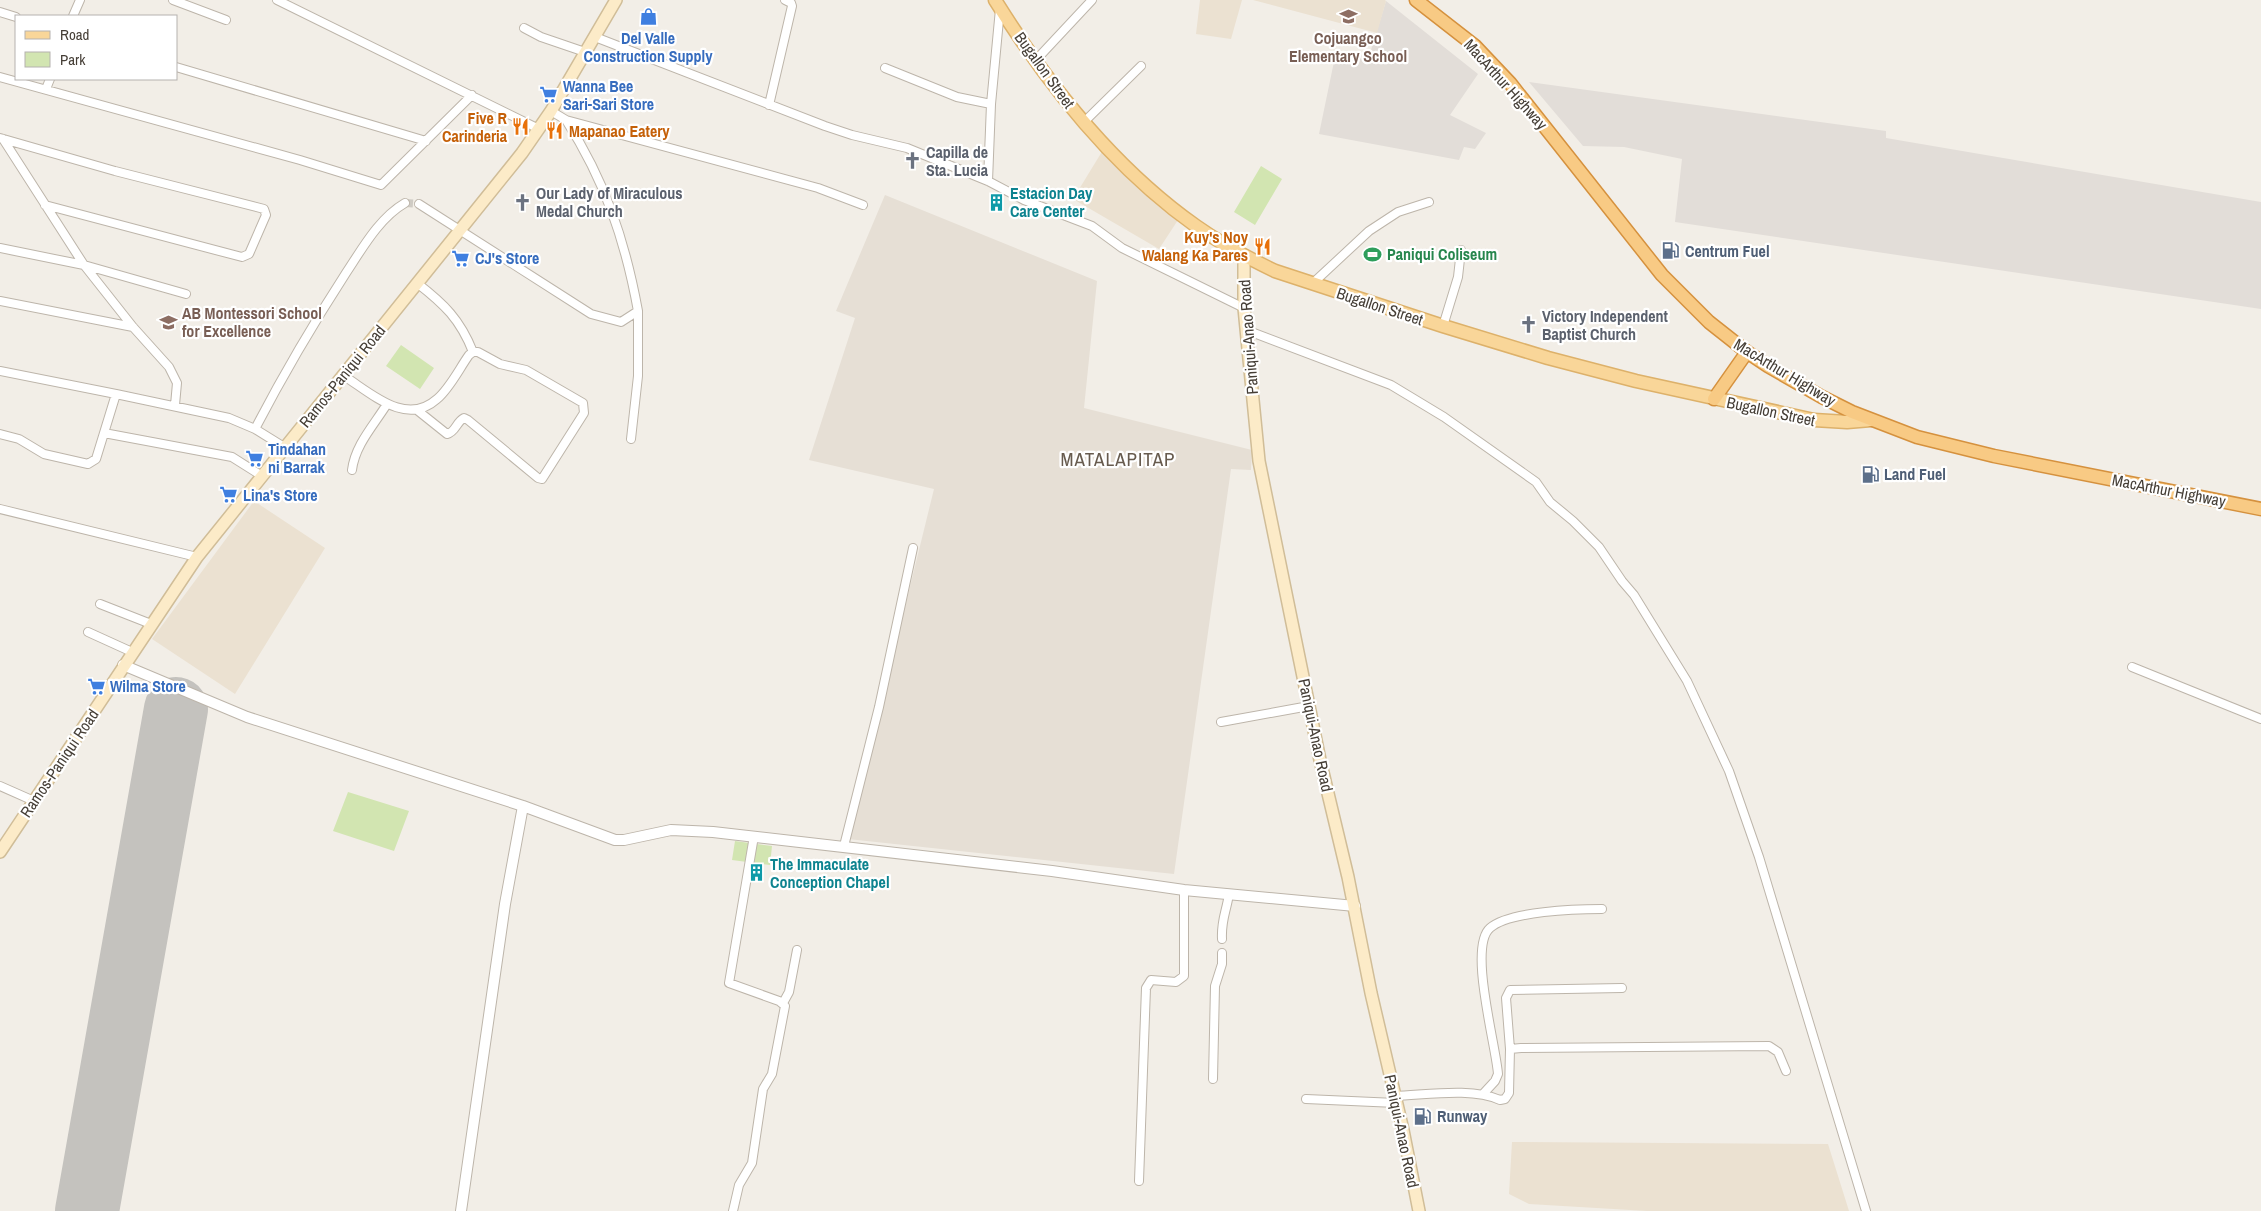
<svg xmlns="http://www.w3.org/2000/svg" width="2261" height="1211" font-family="'Archivo Narrow',sans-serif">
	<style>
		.residential { fill: #e6dfd5 }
		.industrial { fill: #e2ddd8 }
		.education { fill: #ebe1d1 }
		.green { fill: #d2e5b1 }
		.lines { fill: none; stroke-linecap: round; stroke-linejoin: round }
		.runway { stroke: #c4c2be; stroke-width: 64 }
		.minor-tunnel { stroke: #cfcbc4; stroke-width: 8; stroke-dasharray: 8 4; stroke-linecap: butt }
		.minor-casing { stroke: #bdb5aa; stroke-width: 10 }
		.tertiary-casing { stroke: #bdb5aa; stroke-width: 12 }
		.secondary-casing { stroke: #d0bd98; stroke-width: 14 }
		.primary-casing { stroke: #ddb16a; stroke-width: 15 }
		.trunk-casing { stroke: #d5913e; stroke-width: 15 }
		.minor { stroke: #fff; stroke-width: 8 }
		.tertiary { stroke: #fff; stroke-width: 10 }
		.secondary { stroke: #fcebc8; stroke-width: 11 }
		.primary { stroke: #f9d699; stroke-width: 12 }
		.trunk { stroke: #f8ca84; stroke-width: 12 }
		.labels { text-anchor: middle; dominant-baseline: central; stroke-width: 4.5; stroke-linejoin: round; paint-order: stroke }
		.shop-label { font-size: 16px; font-weight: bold; fill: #366cbe; stroke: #fff; text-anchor: start }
		.education-label { font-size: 16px; font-weight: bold; fill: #785e54; stroke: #fff }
		.street-label { font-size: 16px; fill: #453e36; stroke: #fff }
		.food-label { font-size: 16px; font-weight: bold; fill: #c56008; stroke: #fff; text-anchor: end }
		.worship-label { font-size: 16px; font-weight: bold; fill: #5b616d; stroke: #fff; text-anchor: start }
		.culture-label { font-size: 16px; font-weight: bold; fill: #0d838f; stroke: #fff; text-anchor: start }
		.service-label { font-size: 16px; font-weight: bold; fill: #4e5e75; stroke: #fff; text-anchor: start }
		.leisure-label { font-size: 16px; font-weight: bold; fill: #27864d; stroke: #fff; text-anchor: start }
		.quarter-label { font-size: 19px; letter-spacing: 1px; fill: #675b4e; stroke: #fff }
	</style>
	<rect width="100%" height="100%" fill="#f2eee7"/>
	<path class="residential" d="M885,195L1097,281L1084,408L1252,450L1251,470L1231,469L1174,874L848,839L934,489L809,460L855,318L836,311Z"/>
	<path class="industrial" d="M1386,1L1478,74L1450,115L1486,133L1475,149L1464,147L1459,160L1319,134L1336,52L1368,60Z
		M1529,82L1886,131V138L2261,202V309L1675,222L1682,159L1624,147L1583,146Z"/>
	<path class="education" d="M1200,0H1242L1231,39L1196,34Z
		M1253,0H1385L1386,1L1377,33Z
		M1103,150L1180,217L1159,249L1073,199Z
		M254,501L325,548L235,694L152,639Z
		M1512,1142L1828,1144L1849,1211H1647L1529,1204L1509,1194Z"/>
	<path class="green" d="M1261,166L1282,179L1255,225L1234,212Z
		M401,345L434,368L420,389L386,366Z
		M348,792L409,811L394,851L333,831Z
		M735,841L772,846L770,865L732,860Z"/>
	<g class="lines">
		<path class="runway" d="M87,1211L176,709"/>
		<path class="minor-tunnel" d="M405,203L419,204"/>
		<defs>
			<path id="minor" d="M173,0L226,20
				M277,0L539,129
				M0,12L16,17
				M73,16L80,0
				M524,28L541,37L585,52
				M595,37L825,126L852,135L907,148L988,181L1024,200L1092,226L1122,248L1244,308
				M1035,61L1092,0
				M176,67L426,141
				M885,68L957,97L991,104
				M0,77L300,160L381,185L472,95
				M46,89L50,79
				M769,105L792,6L791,3L785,0
				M551,111L566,120L818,188L863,205
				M1084,122L1141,66
				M0,138L115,171L264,209L266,215L249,254L242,257L45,205
				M3,139L84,265L133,327L169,367L177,383L175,405
				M988,181L991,104L1000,9
				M419,204L591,314L621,322L638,311C625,240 605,181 566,120
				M0,248L84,265L186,294
				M417,283C444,304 460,319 473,352
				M1312,284L1369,231L1398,212L1429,202
				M0,301L133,327
				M1443,326L1458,277L1461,250
				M1246,330L1391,385L1444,417L1536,482L1550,502L1573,521L1599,547L1622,581L1634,595L1687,681L1729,771L1759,857L1866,1211
				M0,371L116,394L96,459L88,464L44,454L19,439L0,434
				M344,376C371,393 406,427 437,399C450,388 459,369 469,355L473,352H478L500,364L526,370L583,403L584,413L542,479L538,478L468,420L464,418C456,422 456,432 447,434L417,410
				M116,394L229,418L255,429L284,447
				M255,429C283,375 313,324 346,273C362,249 379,218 405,203
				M104,433L232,457L262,476
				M631,439L638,376V311
				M352,470C355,445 374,425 387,404
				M0,509L197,557
				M100,604L151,624
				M88,632L132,652
				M2132,667L2261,719
				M1221,722L1309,706
				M0,786L34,801
				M844,846L879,707L913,548
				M1222,939C1221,920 1226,913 1229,894
				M783,1003L789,992L797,950
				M1510,1049L1506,998L1510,990L1622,988
				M1213,1079L1215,986L1222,964V953
				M1483,1094L1495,1081L1498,1074C1496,1045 1468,947 1490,928C1509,911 1577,909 1602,909
				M1395,1096C1426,1095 1472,1087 1500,1100L1505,1099L1509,1093L1510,1049L1521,1048L1769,1046L1778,1052L1786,1071
				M1306,1099L1396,1103
				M1139,1181L1146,988L1151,980L1176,982L1184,976V890
				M733,1211L739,1185L752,1163L763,1089L772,1074L785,1006L779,1001L729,983L754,836"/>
			<path id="tertiary" d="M123,665L247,717L523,806L615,840H624L671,830L713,832L1052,871L1184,890L1355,906
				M461,1211L505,904L523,806"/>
			<path id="secondary" d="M1244,255V308L1259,461L1320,760L1348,877L1371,993L1403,1130L1419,1211
				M0,852L197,557L522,153L551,111L616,0"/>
			<path id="primary" d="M995,0C1048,85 1114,168 1196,226C1220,243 1248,258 1275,271L1443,326L1548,358L1636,381L1814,420L1847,422L1871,420"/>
			<path id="trunk" d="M1416,0L1475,46L1510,83L1662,275L1709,322L1747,352L1768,366L1822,397L1852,412L1917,437L1994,456L2261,509
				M1714,399L1747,352"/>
		</defs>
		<use href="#minor" class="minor-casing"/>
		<use href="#tertiary" class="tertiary-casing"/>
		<use href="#secondary" class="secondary-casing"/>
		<use href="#primary" class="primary-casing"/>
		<use href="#trunk" class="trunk-casing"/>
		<use href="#minor" class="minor"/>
		<use href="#tertiary" class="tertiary"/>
		<use href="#secondary" class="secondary"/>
		<use href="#primary" class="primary"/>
		<use href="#trunk" class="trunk"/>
	</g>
	<defs>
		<symbol id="shop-bare" viewBox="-9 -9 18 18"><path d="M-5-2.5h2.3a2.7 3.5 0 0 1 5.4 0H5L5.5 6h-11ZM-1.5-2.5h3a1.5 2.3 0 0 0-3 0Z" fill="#3f7fe0" stroke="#fff" stroke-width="2.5" paint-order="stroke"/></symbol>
		<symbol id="school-bare" viewBox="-9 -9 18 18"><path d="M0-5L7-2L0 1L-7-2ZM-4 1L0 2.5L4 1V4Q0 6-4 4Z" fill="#8d6e63" stroke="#fff" stroke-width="2.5" paint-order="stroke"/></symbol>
		<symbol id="supermarket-bare" viewBox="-9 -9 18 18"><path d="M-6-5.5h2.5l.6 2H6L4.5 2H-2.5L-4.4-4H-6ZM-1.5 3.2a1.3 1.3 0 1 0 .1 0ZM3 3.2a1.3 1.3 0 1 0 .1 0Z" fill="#3f7fe0" stroke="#fff" stroke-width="2.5" paint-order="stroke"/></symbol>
		<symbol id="restaurant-bare" viewBox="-9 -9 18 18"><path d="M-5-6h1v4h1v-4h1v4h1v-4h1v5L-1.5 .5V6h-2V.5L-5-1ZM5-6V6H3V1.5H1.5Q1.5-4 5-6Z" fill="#e8710a" stroke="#fff" stroke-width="2.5" paint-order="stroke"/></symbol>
		<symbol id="church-bare" viewBox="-9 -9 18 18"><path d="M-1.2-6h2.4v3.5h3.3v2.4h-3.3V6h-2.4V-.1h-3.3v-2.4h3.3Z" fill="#6b7280" stroke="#fff" stroke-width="2.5" paint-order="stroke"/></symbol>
		<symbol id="building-bare" viewBox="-9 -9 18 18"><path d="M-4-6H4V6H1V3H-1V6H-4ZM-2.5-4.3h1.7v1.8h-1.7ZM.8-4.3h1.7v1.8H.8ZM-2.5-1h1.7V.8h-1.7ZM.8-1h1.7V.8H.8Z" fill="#0f9aa8" stroke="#fff" stroke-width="2.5" paint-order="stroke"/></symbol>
		<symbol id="fuel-bare" viewBox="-9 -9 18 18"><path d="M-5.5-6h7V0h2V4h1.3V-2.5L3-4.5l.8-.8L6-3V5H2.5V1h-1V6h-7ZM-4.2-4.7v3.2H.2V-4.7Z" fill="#5c6f8a" stroke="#fff" stroke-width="2.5" paint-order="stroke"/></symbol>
		<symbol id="stadium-bare" viewBox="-9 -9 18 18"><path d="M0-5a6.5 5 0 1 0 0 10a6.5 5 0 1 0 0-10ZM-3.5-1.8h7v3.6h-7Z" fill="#2e9e5b" stroke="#fff" stroke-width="2.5" paint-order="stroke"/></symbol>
	</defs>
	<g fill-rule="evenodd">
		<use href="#shop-bare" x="636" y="4" width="25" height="25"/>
		<use href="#school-bare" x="1336" y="4" width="25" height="25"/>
		<use href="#supermarket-bare" x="536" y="82" width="25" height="25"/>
		<use href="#restaurant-bare" x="508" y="114" width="25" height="25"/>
		<use href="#restaurant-bare" x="542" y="118" width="25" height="25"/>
		<use href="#church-bare" x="900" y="148" width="25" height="25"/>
		<use href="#church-bare" x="510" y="190" width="25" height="25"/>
		<use href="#building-bare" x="984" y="190" width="25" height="25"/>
		<use href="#restaurant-bare" x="1250" y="234" width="25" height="25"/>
		<use href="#fuel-bare" x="1658" y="238" width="25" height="25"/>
		<use href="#stadium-bare" x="1360" y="242" width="25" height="25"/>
		<use href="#supermarket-bare" x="448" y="246" width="25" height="25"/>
		<use href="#school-bare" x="156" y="310" width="25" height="25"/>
		<use href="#church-bare" x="1516" y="312" width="25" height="25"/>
		<use href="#supermarket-bare" x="242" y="446" width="25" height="25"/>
		<use href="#fuel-bare" x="1858" y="462" width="25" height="25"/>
		<use href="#supermarket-bare" x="216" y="482" width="25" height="25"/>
		<use href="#supermarket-bare" x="84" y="674" width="25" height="25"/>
		<use href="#building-bare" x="744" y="860" width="25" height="25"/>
		<use href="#fuel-bare" x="1410" y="1104" width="25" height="25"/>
	</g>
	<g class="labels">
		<g class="shop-label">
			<text x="648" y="38" text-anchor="middle">Del Valle<tspan x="648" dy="18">Construction Supply</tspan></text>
			<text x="563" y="86">Wanna Bee<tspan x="563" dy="18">Sari-Sari Store</tspan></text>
			<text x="475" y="258">CJ's Store</text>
			<text x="268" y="449">Tindahan<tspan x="268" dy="18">ni Barrak</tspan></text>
			<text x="243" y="495">Lina's Store</text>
			<text x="110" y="686">Wilma Store</text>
		</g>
		<g class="education-label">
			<text x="1348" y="38">Cojuangco<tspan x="1348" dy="18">Elementary School</tspan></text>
			<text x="182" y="313" text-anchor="start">AB Montessori School<tspan x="182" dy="18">for Excellence</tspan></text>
		</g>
		<g class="street-label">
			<text transform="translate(1045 70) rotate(54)">Bugallon Street</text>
			<text transform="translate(1506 84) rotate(48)">MacArthur Highway</text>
			<text transform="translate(1380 306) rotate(18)">Bugallon Street</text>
			<text transform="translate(1248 337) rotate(-94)">Paniqui-Anao Road</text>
			<text transform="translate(1785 372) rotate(31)">MacArthur Highway</text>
			<text transform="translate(342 376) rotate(-51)">Ramos-Paniqui Road</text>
			<text transform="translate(1771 411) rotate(12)">Bugallon Street</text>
			<text transform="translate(2169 490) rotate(11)">MacArthur Highway</text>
			<text transform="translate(1316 735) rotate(78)">Paniqui-Anao Road</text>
			<text transform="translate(59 763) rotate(-56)">Ramos-Paniqui Road</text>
			<text transform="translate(1402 1131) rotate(78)">Paniqui-Anao Road</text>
		</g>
		<g class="food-label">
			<text x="507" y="118">Five R<tspan x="507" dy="18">Carinderia</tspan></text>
			<text x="569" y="131" text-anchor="start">Mapanao Eatery</text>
			<text x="1248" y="237">Kuy's Noy<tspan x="1248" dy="18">Walang Ka Pares</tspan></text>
		</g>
		<g class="worship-label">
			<text x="926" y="152">Capilla de<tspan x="926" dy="18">Sta. Lucia</tspan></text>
			<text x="536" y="193">Our Lady of Miraculous<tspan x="536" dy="18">Medal Church</tspan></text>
			<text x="1542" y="316">Victory Independent<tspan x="1542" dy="18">Baptist Church</tspan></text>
		</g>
		<g class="culture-label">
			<text x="1010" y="193">Estacion Day<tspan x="1010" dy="18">Care Center</tspan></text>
			<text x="770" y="864">The Immaculate<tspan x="770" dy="18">Conception Chapel</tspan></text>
		</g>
		<g class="service-label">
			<text x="1685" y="251">Centrum Fuel</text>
			<text x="1884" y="474">Land Fuel</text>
			<text x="1437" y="1116">Runway</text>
		</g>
		<g class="leisure-label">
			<text x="1387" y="254">Paniqui Coliseum</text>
		</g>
		<g class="quarter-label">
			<text x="1118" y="459">MATALAPITAP</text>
		</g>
	</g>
	<rect x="15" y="15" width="162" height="65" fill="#ffffff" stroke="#b5b2af"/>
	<rect x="25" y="31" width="25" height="8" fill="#f9d699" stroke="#b5b2af"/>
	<text x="60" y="40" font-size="15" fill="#453e36">Road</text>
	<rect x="25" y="52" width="25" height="15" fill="#d2e5b1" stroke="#b5b2af"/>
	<text x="60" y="65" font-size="15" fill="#453e36">Park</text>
</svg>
